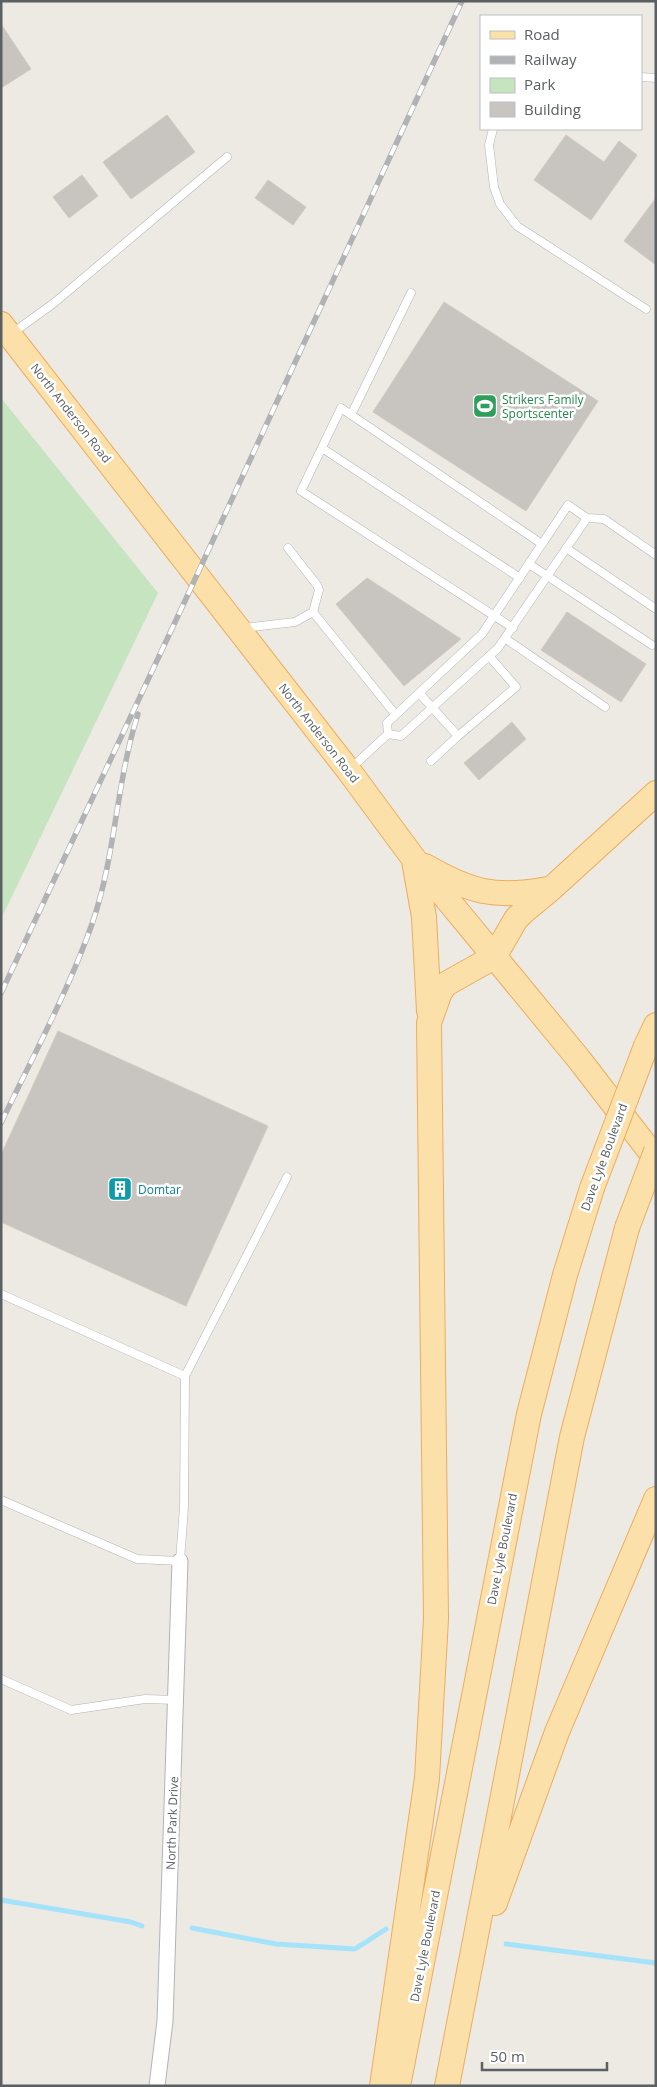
<svg xmlns="http://www.w3.org/2000/svg" width="657" height="2087" font-family="'Open Sans',sans-serif">
	<style>
		.green { fill: #c6e4c0 }
		.lines { fill: none; stroke-linecap: round; stroke-linejoin: round }
		.stream { stroke: #a5e3fb; stroke-width: 5 }
		.building { fill: #c8c4c0; stroke: #d1cac1 }
		.lane-casing { stroke: #b0b4b7; stroke-width: 9 }
		.street-casing { stroke: #b0b4b7; stroke-width: 17 }
		.primary-casing { stroke: #ebad5e; stroke-width: 26 }
		.lane { stroke: #fff; stroke-width: 8 }
		.street { stroke: #fff; stroke-width: 15 }
		.primary { stroke: #fbe1a9; stroke-width: 24 }
		.rail-casing { stroke: #b1b2b3; stroke-width: 5.5 }
		.rail { stroke: #fff; stroke-width: 4; stroke-dasharray: 11; stroke-linecap: butt }
		.primary-bridge-casing { stroke: #ebad5e; stroke-width: 26; stroke-linecap: butt }
		.primary-bridge { stroke: #fbe1a9; stroke-width: 24 }
		.labels { text-anchor: middle; dominant-baseline: central; stroke-width: 5; stroke-linejoin: round; paint-order: stroke }
		.leisure-label { font-size: 12px; fill: #27864d; stroke: #fff; text-anchor: start }
		.street-label { font-size: 12px; fill: #5b6063; stroke: #fff }
		.culture-label { font-size: 12px; fill: #0d838f; stroke: #fff; text-anchor: start }
	</style>
	<rect width="100%" height="100%" fill="#ede9e3"/>
	<path class="green" d="M1,398L158,593L1,919Z"/>
	<g class="lines">
		<path class="stream" d="M1,1900L131,1922L142,1926
			M192,1928L276,1944L355,1949L386,1929
			M506,1944L656,1963"/>
	</g>
	<path class="building" d="M1,24L31,69L1,88Z
		M167,115L195,152L131,199L103,162Z
		M566,135L604,162L619,141L637,155L591,220L534,180Z
		M82,175L98,196L69,218L53,197Z
		M268,180L306,207L293,225L255,198Z
		M656,198V265L624,241Z
		M444,302L598,401L526,511L373,412Z
		M367,578L461,639L404,686L336,604Z
		M567,612L646,664L621,702L541,650Z
		M512,722L526,739L479,780L464,763Z
		M58,1031L268,1126L186,1306L1,1222V1155Z"/>
	<g class="lines">
		<defs>
			<path id="lane" d="M641,77L656,78
				M493,129L489,145L494,187L500,204L517,226L646,309
				M11,334L54,303L227,157
				M351,415L411,293
				M322,448L520,578
				M288,548L317,585L319,590L313,612
				M566,548L656,609
				M529,564L652,645
				M244,628L295,622L313,612L395,714
				M513,628L301,491L341,408L542,544
				M506,639L605,707
				M419,693L458,736L516,687L489,656
				M388,734L387,723L482,634L568,505L587,518L604,519L656,555
				M388,734L401,736L498,648L587,518
				M431,761L458,736
				M350,769L388,734
				M1,1294L185,1376L184,1507L180,1561L137,1559L1,1500
				M185,1376L287,1177
				M1,1679L71,1710L145,1699L177,1700"/>
			<path id="street" d="M157,2086L165,2021L180,1561"/>
			<path id="primary" d="M1,324L349,771L414,859L578,1058L656,1159
				M414,861L424,917L429,1011
				M425,866C470,892 495,899 548,889
				M646,1046L656,1025
				M495,1903L557,1732L656,1499
				M382,2086L427,1778L436,1619L429,1023L440,992L446,984L494,957L516,919L523,912L552,888L656,793
				M398,2086L529,1414L565,1275L592,1188
				M447,2086L572,1437L627,1228"/>
		</defs>
		<use href="#lane" class="lane-casing"/>
		<use href="#street" class="street-casing"/>
		<use href="#primary" class="primary-casing"/>
		<use href="#lane" class="lane"/>
		<use href="#street" class="street"/>
		<use href="#primary" class="primary"/>
		<defs>
			<path id="rail" d="M1,993L184,603L462,1
				M1,1123C32,1058 68,992 92,924C116,855 116,782 138,714"/>
		</defs>
		<use href="#rail" class="rail-casing"/>
		<use href="#rail" class="rail"/>
		<defs>
			<path id="primary-bridge" d="M592,1188L646,1046
				M627,1228L656,1151"/>
		</defs>
		<use href="#primary-bridge" class="primary-bridge-casing"/>
		<use href="#primary-bridge" class="primary-bridge"/>
	</g>
	<defs>
		<symbol id="stadium-square" viewBox="-11 -11 22 22"><rect x="-9" y="-9" width="18" height="18" rx="4" fill="#2e9e5b" stroke="#fff"/><path d="M0-5a6.5 5 0 1 0 0 10a6.5 5 0 1 0 0-10ZM-3.5-1.8h7v3.6h-7Z" fill="#fff"/></symbol>
		<symbol id="building-square" viewBox="-11 -11 22 22"><rect x="-9" y="-9" width="18" height="18" rx="4" fill="#0f9aa8" stroke="#fff"/><path d="M-4-6H4V6H1V3H-1V6H-4ZM-2.5-4.3h1.7v1.8h-1.7ZM.8-4.3h1.7v1.8H.8ZM-2.5-1h1.7V.8h-1.7ZM.8-1h1.7V.8H.8Z" fill="#fff"/></symbol>
	</defs>
	<g fill-rule="evenodd">
		<use href="#stadium-square" x="471" y="392" width="28" height="28"/>
		<use href="#building-square" x="106" y="1175" width="28" height="28"/>
	</g>
	<g class="labels">
		<g class="leisure-label">
			<text x="502" y="399">Strikers Family<tspan x="502" dy="14">Sportscenter</tspan></text>
		</g>
		<g class="street-label">
			<text transform="translate(71 413) rotate(52)">North Anderson Road</text>
			<text transform="translate(319 733) rotate(52)">North Anderson Road</text>
			<text transform="translate(604 1157) rotate(-70)">Dave Lyle Boulevard</text>
			<text transform="translate(502 1549) rotate(-79)">Dave Lyle Boulevard</text>
			<text transform="translate(172 1823) rotate(-88)">North Park Drive</text>
			<text transform="translate(425 1946) rotate(-79)">Dave Lyle Boulevard</text>
		</g>
		<g class="culture-label">
			<text x="138" y="1189">Domtar</text>
		</g>
	</g>
	<rect width="657" height="2087" fill="none" stroke="#5b6063" stroke-width="5"/>
	<rect x="480" y="15" width="162" height="115" fill="#ffffff" stroke="#bdbfc1"/>
	<rect x="490" y="31" width="25" height="8" fill="#fbe1a9" stroke="#bdbfc1"/>
	<text x="524" y="40" font-size="15" fill="#5b6063">Road</text>
	<rect x="490" y="56" width="25" height="8" fill="#b1b2b3" stroke="#bdbfc1"/>
	<text x="524" y="65" font-size="15" fill="#5b6063">Railway</text>
	<rect x="490" y="78" width="25" height="15" fill="#c6e4c0" stroke="#bdbfc1"/>
	<text x="524" y="90" font-size="15" fill="#5b6063">Park</text>
	<rect x="490" y="102" width="25" height="15" fill="#c8c4c0" stroke="#bdbfc1"/>
	<text x="524" y="115" font-size="15" fill="#5b6063">Building</text>
	<path d="M482 2062v8h125v-8" fill="none" stroke="#5b6063" stroke-width="2.5"/>
	<text x="490" y="2062" font-size="15" fill="#5b6063" stroke="#ffffff" stroke-width="4" paint-order="stroke">50 m</text>
</svg>
